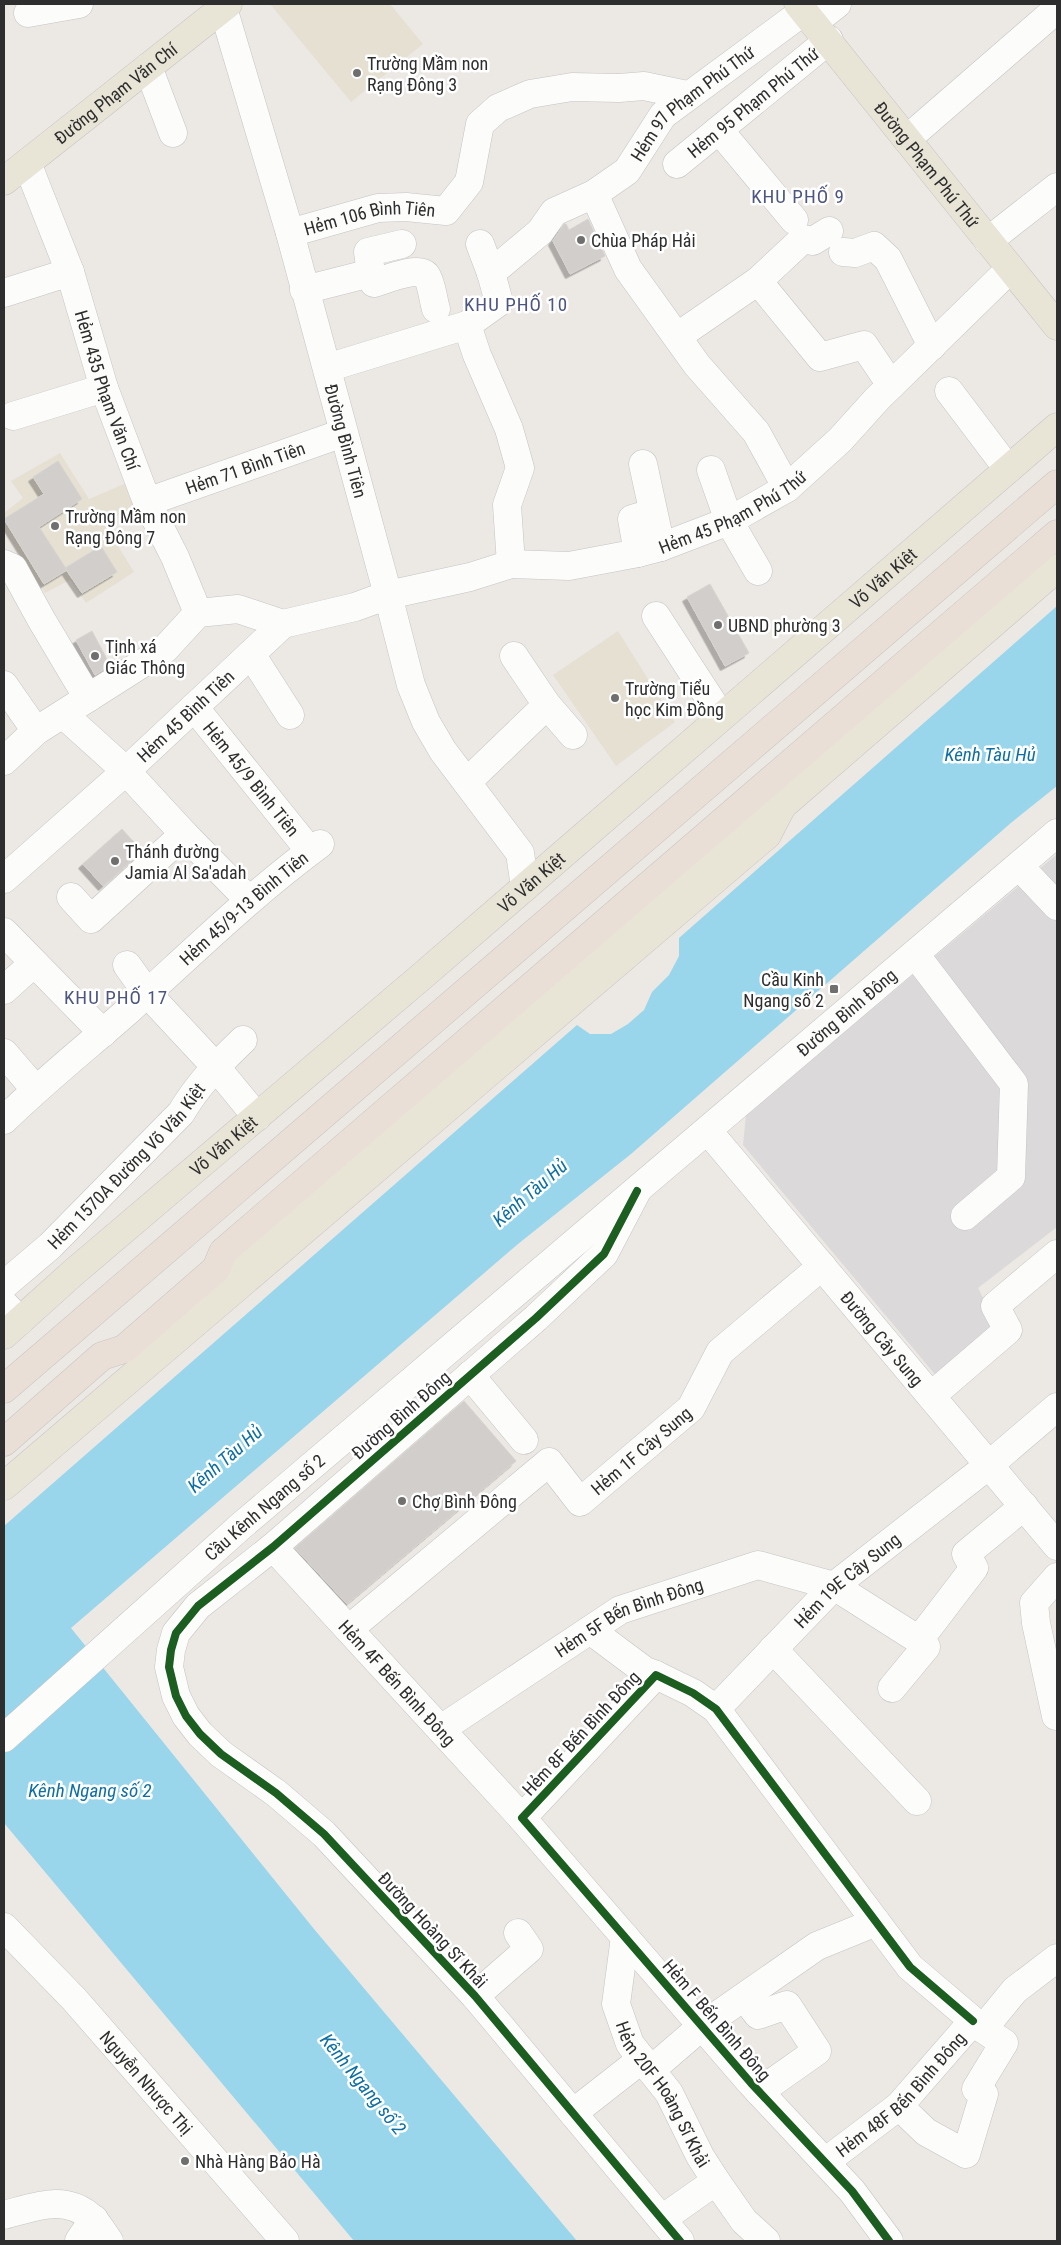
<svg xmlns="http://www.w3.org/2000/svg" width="1061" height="2245" font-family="'Roboto Condensed',sans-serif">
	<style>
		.industrial { fill: #dcd9db }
		.education { fill: #e6e0d3 }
		.water { fill: #99d6ec }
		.building { fill: #d1cecb; stroke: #d7d4d0; filter: url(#shadow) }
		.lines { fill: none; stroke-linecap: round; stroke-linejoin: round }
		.minor-casing { stroke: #c5c4c5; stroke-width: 29 }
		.major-casing { stroke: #c6c5c4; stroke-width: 29 }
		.highway-casing { stroke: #c6c5c4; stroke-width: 29 }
		.minor { stroke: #fcfcfb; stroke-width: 28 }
		.major { stroke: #e8e4d6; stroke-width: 28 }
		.highway { stroke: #eadfd6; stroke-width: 28 }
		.cycleway-casing { stroke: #fff; stroke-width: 11 }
		.cycleway { stroke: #1b5e20; stroke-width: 8 }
		.poi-dot { fill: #706f6e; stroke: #fff; stroke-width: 2 }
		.labels { text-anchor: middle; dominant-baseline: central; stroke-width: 5; stroke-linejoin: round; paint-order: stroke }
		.poi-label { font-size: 18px; fill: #2e2e2e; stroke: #fff; text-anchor: start }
		.street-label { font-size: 18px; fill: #2e2e2e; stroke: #fff }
		.neighbourhood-label { font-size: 19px; letter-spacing: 1px; fill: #4d5680; stroke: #fff }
		.water-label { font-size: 19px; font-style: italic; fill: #0d6fa3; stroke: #fff }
	</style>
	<defs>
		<filter id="shadow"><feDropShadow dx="-4.5" dy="4.5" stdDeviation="0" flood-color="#0004"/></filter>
	</defs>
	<rect width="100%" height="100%" fill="#ece8e4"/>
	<path class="industrial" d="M1057,854V1227L978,1288L999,1329L938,1378L743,1145L746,1115Z"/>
	<path class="education" d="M270,4H390L423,44L351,102Z
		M60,453L89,499L131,481L141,504L104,523L134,572L86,603L70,580L45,593L4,530V513L23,498L11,481Z
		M618,631L675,722L616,766L553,675Z"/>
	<path class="water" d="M1057,606V786L1012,822L631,1154L518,1244L71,1628L314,1929L577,2241H354L4,1823V1526L577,1025L590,1034H611L628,1024L644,1010L652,992L669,975L679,956V938Z"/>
	<path class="building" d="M588,219L605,256L570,274L553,241L564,224H566L569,230Z
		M58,461L82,499L39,527L67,570L44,584L4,519L44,494L33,477Z
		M101,546L117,572L82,593L65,568Z
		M710,584L749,653L725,666L687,597Z
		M92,631L110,665L95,675L76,640Z
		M122,829L142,851L103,886L83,864Z
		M464,1401L516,1461L347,1604L295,1548Z"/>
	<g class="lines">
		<defs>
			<g id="minor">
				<path id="s1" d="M220,4L223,8L290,233L388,595L411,685L426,722L443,751L520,853L525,887"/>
				<path d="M28,13L79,4"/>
				<path d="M814,22L837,4"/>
				<path d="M148,67L173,133"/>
				<path d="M719,130L794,220"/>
				<path d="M907,139L1057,9"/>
				<path id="s2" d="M27,163L70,272L104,388L147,502L175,557L198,613"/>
				<path id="s3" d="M677,164L829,40"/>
				<path d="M594,194L628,269L697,365L756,432L787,488"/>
				<path id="s4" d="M290,233L378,208L406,207L446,211L469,182L480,124L498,108L530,94L572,87L619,88L644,86L687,95"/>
				<path d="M988,241L1057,187"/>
				<path d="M843,252L855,253L874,246L888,259L932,346"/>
				<path d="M371,273L368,252L402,244"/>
				<path id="s5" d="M491,273L540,232L554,212L594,194L627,171L663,115L804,11"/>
				<path d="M758,281L820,357L864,345L891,385"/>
				<path d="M304,290L371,273L374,283C385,280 418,266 426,275C432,283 433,300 436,309"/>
				<path d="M4,293L70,272"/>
				<path d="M467,325L477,355L509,429L520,468L507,505L511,564"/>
				<path d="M678,336L758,281L803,239L813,241L829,231"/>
				<path d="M327,368L467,325L499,302L491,273L480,244"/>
				<path d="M949,391L1008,469"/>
				<path d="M13,416L104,388"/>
				<path d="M643,464L661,547"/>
				<path d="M711,470L729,521L758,571"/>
				<path id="s6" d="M147,502L343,433"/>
				<path d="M638,553L632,519L653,513"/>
				<path d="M4,564L13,568L41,619L88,698"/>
				<path d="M656,616L721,716"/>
				<path d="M251,654L290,715"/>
				<path d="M514,656L547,705L573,735"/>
				<path d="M4,685L36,731"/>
				<path id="s7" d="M194,707L310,851"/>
				<path d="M64,715L126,771L184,834L249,900"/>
				<path d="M4,761L36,731L165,649L198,613L238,609L283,624"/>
				<path d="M467,782L547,705"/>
				<path d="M1019,866L1057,906"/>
				<path id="s8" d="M4,879L126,771L283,624L355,607L388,595L470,577L511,564L569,566L638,553L661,547L729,521L787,488L840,440L877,399L1010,269"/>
				<path d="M71,897L91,919L184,834"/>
				<path d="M4,932L103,1033"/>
				<path d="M915,954L1014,1084L1011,1177L965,1216"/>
				<path d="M127,965L147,993L215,1066L257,1117"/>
				<path d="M4,990L34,963"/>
				<path d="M4,1053L35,1089"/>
				<path id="s9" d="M4,1120C44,1081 88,1046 130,1009C192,953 252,894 320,844"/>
				<path id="s10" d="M708,1131L1057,1546"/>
				<path d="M637,1191L604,1254L536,1318L273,1547L198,1606L176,1633L171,1650L169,1667L176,1696L186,1716L200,1734L221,1754L276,1793L324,1834L475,1996L680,2241"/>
				<path id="s11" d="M4,1285L50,1246L181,1113C198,1084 219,1063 243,1040"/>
				<path d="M4,1304L20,1321"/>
				<path d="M470,1375L524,1440"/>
				<path d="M931,1396L1008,1330L995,1306L1057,1254"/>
				<path id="s12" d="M273,1547L522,1818L751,2083L852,2191L889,2241"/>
				<path id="s13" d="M349,1629L549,1462L580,1502L691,1408L720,1352L822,1266"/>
				<path d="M590,1630L645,1671L656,1675"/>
				<path d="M773,1649L917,1801"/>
				<path d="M892,1688L926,1647L919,1640L974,1568L966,1554L1024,1506"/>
				<path id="s14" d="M716,1709L834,1586L989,1465L1057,1407"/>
				<path d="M1056,1716L1036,1623L1034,1603L1057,1577"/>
				<path id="s15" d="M441,1729L620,1610L758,1565L834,1586L919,1640"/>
				<path id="s16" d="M4,1738L241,1526L1057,833"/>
				<path d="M522,1818L656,1675L693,1693L716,1709L910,1967L983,2029L1004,2043L976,2089L984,2094L966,2154L926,2132L899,2106"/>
				<path id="s17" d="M4,1927L74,1999L285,2241"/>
				<path id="s18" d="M625,1937L616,2004L630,2044L669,2093L700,2156L716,2181L662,2219"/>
				<path d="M475,1996L529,1949L518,1933"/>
				<path d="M744,1997L758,2015L787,2005L817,2051L759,2092"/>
				<path d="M983,2029L1015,1990L1057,1958"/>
				<path d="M651,2070L702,2026L817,1946L876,1922"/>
				<path d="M573,2113L642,2059"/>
				<path id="s19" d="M825,2162L899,2106L973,2021"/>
				<path d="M716,2181L744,2221L766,2241"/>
				<path d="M4,2215C35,2207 66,2193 93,2219C99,2225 104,2234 109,2241"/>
				<path d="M79,2241L94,2219"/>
			</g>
			<g id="major">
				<path id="s20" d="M798,4L1057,326"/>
				<path id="s21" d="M4,181L228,4"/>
				<path d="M216,1269L233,1264L753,820L782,806L1057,568"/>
				<path id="s22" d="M4,1335L74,1272L421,977L1057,427"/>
				<path d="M4,1486L767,835L782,806"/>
			</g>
			<path id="highway" d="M4,1389L1057,484
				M4,1442L102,1356L124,1349L216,1269L223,1252L1057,534"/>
		</defs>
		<use href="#minor" class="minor-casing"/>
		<use href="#major" class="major-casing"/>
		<use href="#highway" class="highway-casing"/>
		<use href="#minor" class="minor"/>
		<use href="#major" class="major"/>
		<use href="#highway" class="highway"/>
		<defs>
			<path id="cycleway" d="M637,1191L604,1254L536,1318L273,1547L198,1606L176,1633L171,1650L169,1667L176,1696L186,1716L200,1734L221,1754L276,1793L324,1834L475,1996L680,2241
				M889,2241L852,2191L751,2083L522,1818L656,1675L693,1693L716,1709L910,1967L973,2021"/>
		</defs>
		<use href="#cycleway" class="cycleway-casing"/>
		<use href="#cycleway" class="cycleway"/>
	</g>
	<g class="poi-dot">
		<circle cx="357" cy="73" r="5"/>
		<circle cx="581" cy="240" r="5"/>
		<circle cx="55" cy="526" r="5"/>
		<circle cx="718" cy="625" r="5"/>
		<circle cx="95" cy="656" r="5"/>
		<circle cx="615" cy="698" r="5"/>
		<circle cx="115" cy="861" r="5"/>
		<rect x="829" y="984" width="10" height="10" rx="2.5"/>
		<circle cx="402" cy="1501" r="5"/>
		<circle cx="185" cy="2161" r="5"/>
	</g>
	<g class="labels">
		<g class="poi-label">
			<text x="367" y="63">Trường Mầm non<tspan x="367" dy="21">Rạng Đông 3</tspan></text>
			<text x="591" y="240">Chùa Pháp Hải</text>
			<text x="65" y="516">Trường Mầm non<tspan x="65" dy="21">Rạng Đông 7</tspan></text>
			<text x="728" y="625">UBND phường 3</text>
			<text x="105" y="646">Tịnh xá<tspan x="105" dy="21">Giác Thông</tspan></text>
			<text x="625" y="688">Trường Tiểu<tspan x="625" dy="21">học Kim Đồng</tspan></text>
			<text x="125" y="851">Thánh đường<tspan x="125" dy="21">Jamia Al Sa'adah</tspan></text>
			<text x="824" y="979" text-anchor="end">Cầu Kinh<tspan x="824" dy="21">Ngang số 2</tspan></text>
			<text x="412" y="1501">Chợ Bình Đông</text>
			<text x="195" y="2161">Nhà Hàng Bảo Hà</text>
		</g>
		<g class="street-label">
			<text stroke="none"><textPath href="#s21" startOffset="142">Đường Phạm Văn Chí</textPath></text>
			<text stroke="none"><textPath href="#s3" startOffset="98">Hẻm 95 Phạm Phú Thứ</textPath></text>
			<text stroke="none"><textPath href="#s5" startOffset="268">Hẻm 97 Phạm Phú Thứ</textPath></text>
			<text stroke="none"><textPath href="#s20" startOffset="206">Đường Phạm Phú Thứ</textPath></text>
			<text stroke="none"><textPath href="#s4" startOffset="82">Hẻm 106 Bình Tiên</textPath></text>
			<text stroke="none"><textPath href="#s2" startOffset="241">Hẻm 435 Phạm Văn Chí</textPath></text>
			<text stroke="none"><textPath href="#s1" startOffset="455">Đường Bình Tiên</textPath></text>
			<text stroke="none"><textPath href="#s6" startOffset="104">Hẻm 71 Bình Tiên</textPath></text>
			<text stroke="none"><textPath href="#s8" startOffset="846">Hẻm 45 Phạm Phú Thứ</textPath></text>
			<text stroke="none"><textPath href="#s22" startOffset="1160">Võ Văn Kiệt</textPath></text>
			<text stroke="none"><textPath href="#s8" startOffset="244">Hẻm 45 Bình Tiên</textPath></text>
			<text stroke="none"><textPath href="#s7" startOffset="92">Hẻm 45/9 Bình Tiên</textPath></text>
			<text stroke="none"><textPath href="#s22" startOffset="695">Võ Văn Kiệt</textPath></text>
			<text stroke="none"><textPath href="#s9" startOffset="320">Hẻm 45/9-13 Bình Tiên</textPath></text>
			<text stroke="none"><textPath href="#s16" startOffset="1112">Đường Bình Đông</textPath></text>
			<text stroke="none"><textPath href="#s22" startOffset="290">Võ Văn Kiệt</textPath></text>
			<text stroke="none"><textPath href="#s11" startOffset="171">Hẻm 1570A Đường Võ Văn Kiệt</textPath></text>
			<text stroke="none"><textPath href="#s10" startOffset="271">Đường Cây Sung</textPath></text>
			<text transform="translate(401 1415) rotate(-41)">Đường Bình Đông</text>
			<text stroke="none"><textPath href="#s13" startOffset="391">Hẻm 1F Cây Sung</textPath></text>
			<text stroke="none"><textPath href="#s16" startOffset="348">Cầu Kênh Ngang số 2</textPath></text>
			<text stroke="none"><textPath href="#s14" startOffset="184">Hẻm 19E Cây Sung</textPath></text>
			<text stroke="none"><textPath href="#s15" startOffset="220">Hẻm 5F Bến Bình Đông</textPath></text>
			<text stroke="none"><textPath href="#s12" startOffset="184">Hẻm 4F Bến Bình Đông</textPath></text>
			<text transform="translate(581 1733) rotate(-47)">Hẻm 8F Bến Bình Đông</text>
			<text transform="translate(433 1930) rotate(47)">Đường Hoàng Sĩ Khải</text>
			<text transform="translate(717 2020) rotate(49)">Hẻm F Bến Bình Đông</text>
			<text stroke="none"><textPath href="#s17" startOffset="211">Nguyễn Nhược Thị</textPath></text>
			<text stroke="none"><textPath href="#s19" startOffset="102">Hẻm 48F Bến Bình Đông</textPath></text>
			<text stroke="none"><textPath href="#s18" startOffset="170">Hẻm 20F Hoàng Sĩ Khải</textPath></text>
		</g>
		<g class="neighbourhood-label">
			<text x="798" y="196">KHU PHỐ 9</text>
			<text x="516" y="304">KHU PHỐ 10</text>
			<text x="116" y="997">KHU PHỐ 17</text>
		</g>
		<g class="water-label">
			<text x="990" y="754">Kênh Tàu Hủ</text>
			<text transform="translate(530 1193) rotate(-41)">Kênh Tàu Hủ</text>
			<text transform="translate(225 1459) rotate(-41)">Kênh Tàu Hủ</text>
			<text x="90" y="1790">Kênh Ngang số 2</text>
			<text transform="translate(363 2084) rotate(51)">Kênh Ngang số 2</text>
		</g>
	</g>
	<rect width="1061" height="2245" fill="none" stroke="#2e2e2e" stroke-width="10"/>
</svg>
